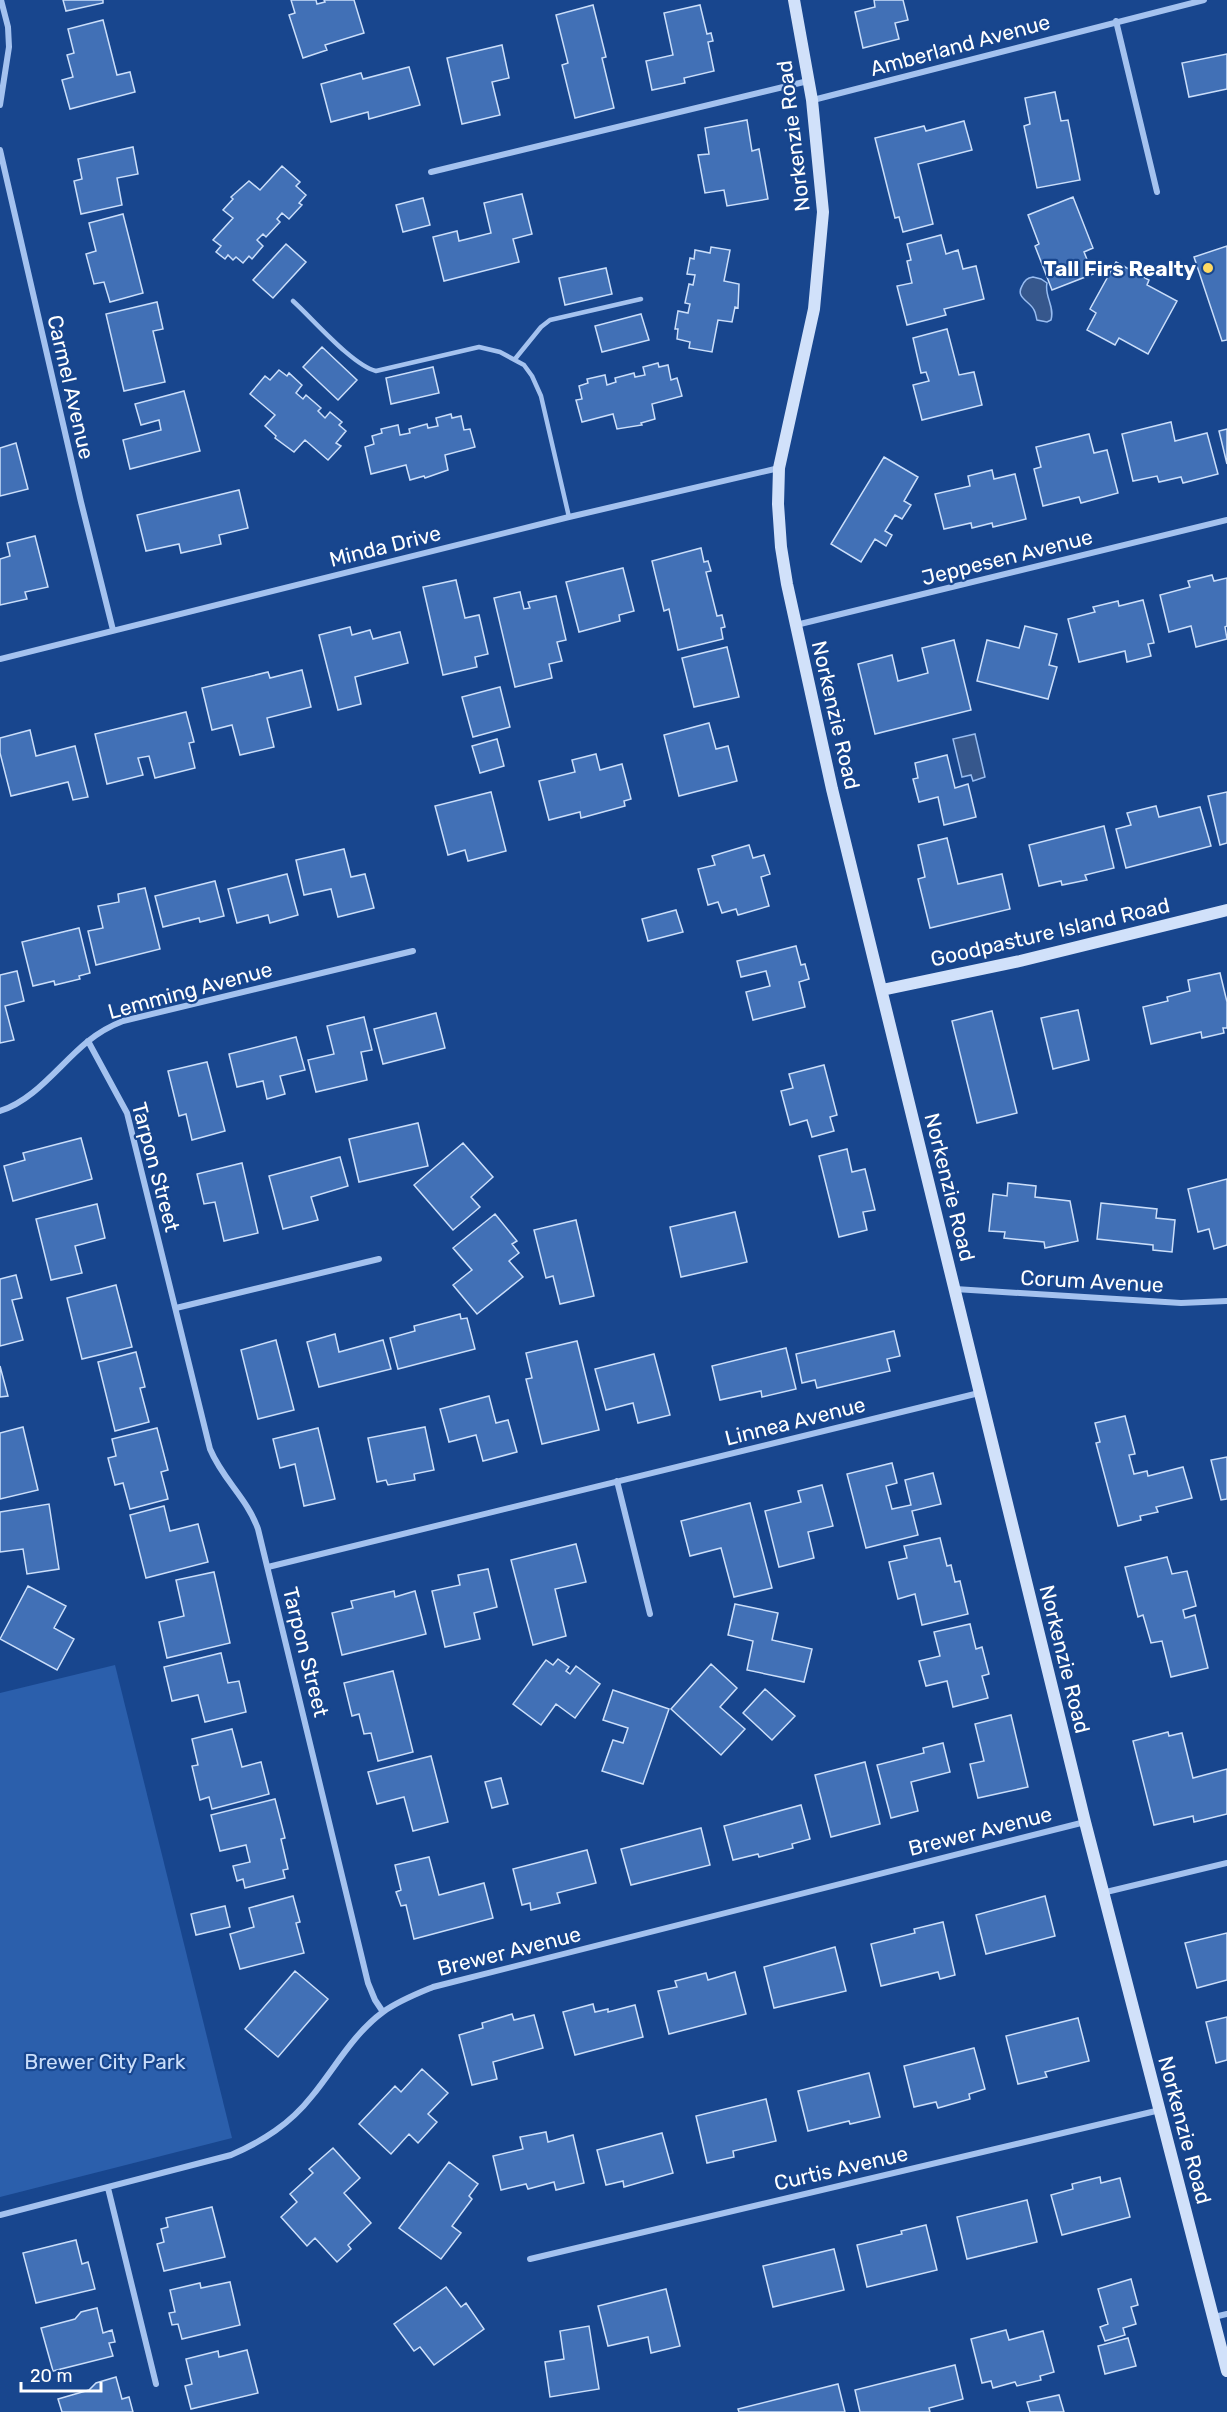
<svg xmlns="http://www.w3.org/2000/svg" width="1227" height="2412" font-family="Rubik,sans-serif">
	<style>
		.green { fill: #2b5fac }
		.water { fill: #36578c; stroke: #97bcf1; stroke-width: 1.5 }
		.building { fill: #4170b6; stroke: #cadefa; stroke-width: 1.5 }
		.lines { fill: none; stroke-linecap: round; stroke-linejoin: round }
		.lane { stroke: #a4c2ef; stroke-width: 4.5 }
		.street { stroke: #a4c2ef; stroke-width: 6 }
		.secondary { stroke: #d1e1fa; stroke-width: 12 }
		.poi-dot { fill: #ffd962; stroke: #18468e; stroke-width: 2 }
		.labels { text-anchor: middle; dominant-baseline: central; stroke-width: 4.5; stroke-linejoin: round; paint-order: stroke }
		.street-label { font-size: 21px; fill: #fff; stroke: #18468e }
		.poi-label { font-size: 21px; font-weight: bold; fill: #fff; stroke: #18468e; text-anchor: end }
		.park-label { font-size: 21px; fill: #cadefa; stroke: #18468e }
	</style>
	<rect width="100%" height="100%" fill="#18468e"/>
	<path class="green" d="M115,1665L232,2138L0,2197V1693Z"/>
	<path class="water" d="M1033,277L1041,279L1047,283C1044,296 1055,306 1051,320L1047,322L1037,320C1036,317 1036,313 1034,310C1030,301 1015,298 1022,286C1025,280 1027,278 1033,277Z
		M975,734L985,777L973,781L971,775L962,777L953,739Z"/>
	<path class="building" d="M63,0H103V3L66,11Z
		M291,0H316L317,4L325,2L324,0H354L364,33L325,45L327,50L303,58L289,15L295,13Z
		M874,0H903L908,20L895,23L899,39L863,48L855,12L875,7Z
		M593,5L606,57L602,58L614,108L575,118L562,65L568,63L556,15Z
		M700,5L707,34L711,33L713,41L708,42L714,71L684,78L685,83L652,90L646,61L673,55L664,13Z
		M103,20L117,75L130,72L135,92L70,109L62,80L73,77L67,55L74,53L68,29Z
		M502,45L509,78L492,82L500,115L462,124L447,58Z
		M1227,54V89L1189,97L1182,63Z
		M409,67L420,105L369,119L368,112L331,122L321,84L361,73L363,79Z
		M1055,92L1061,121L1068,120L1080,180L1037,188L1024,126L1030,124L1025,98Z
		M747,120L752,151L759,149L768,199L727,206L724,190L705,193L698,155L709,154L705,128Z
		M964,121L972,150L918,164L933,224L903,232L899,217L895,218L875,138L924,126L926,131Z
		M133,147L138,174L117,178L122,205L81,214L74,181L82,179L78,159Z
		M282,166L300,182L296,186L306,195L299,203L302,205L289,219L282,213L277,219L280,222L266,237L263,234L257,240L263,246L252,259L249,256L243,263L236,257L233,260L228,255L225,259L216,252L221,246L213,240L233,218L223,210L233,199L231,197L249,181L260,190Z
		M522,194L532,234L513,239L519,262L444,281L433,237L457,231L459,241L491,233L484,203Z
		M1073,197L1093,248L1084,252L1093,274L1052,290L1035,246L1039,244L1028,215Z
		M423,198L430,225L403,232L396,205Z
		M123,214L143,293L110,302L104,282L94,284L86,254L96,251L89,223Z
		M941,235L946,254L958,250L963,269L976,266L984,299L944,309L946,315L907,325L897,286L912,283L907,261L911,260L907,244Z
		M286,244L306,262L273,298L253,280Z
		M1227,246V340L1222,341L1194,257Z
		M711,247L730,250L724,281L739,284L738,308L735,307L732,322L718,320L712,352L689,348L690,342L677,339L678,329H675L678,311L688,313L690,304L685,303L689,284L693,285L695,275L687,274L690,258L694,259L695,250L710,253Z
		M1116,262L1149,280L1147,285L1177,301L1148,354L1119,338L1115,345L1087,330L1096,313L1090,309Z
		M606,268L612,294L565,305L559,278Z
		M157,302L163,329L153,331L165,382L124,391L106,314Z
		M641,314L649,340L602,352L595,326Z
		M947,329L959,375L974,372L982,405L922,420L913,385L929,381L926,372L921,373L913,338Z
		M322,347L357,380L338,400L303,367Z
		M658,363L659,367L668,365L671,380L677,378L682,396L652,404L655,419L641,423L642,425L617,429L613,414L582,422L576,400L582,399L579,386L588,383L587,379L605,375L607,385L616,382L615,378L634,373L635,377L645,375L643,367Z
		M433,367L439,393L391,404L386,378Z
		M279,370L287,376L289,373L302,385L296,393L303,399L306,395L321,408L318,411L325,418L330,412L342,422L339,425L346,431L336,443L341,446L328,460L305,440L294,452L275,438L276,436L265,426L275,415L250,394L265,376L270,380Z
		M184,391L200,451L130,469L123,440L161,430L159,420L141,425L135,404Z
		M451,414L452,418L461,416L464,430L470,429L475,447L445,455L448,470L425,478L424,476L410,480L406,465L371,474L365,447L374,444L372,436L382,433L381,429L398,425L400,435L410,433L409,429L427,424L428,428L438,426L436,418Z
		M1171,422L1175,441L1207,433L1218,474L1183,483L1181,477L1159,482L1157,476L1133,481L1122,434Z
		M1227,429V464L1219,431Z
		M1089,434L1094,453L1107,450L1118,493L1081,503L1079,497L1043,506L1034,469L1041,467L1036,447Z
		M16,443L28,489L0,496V448Z
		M884,457L918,477L904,501L911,505L902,519L895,515L885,531L892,535L886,546L875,539L861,562L831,544Z
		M992,470L994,479L1015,474L1026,519L993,527L992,523L972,528L971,523L944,529L935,494L970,486L968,476Z
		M239,490L248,528L219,535L221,544L181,553L179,544L146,551L137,515Z
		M35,536L48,587L25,592L27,599L0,605V559L10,556L7,543Z
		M701,548L704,562L708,561L711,571L706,572L717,616L722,615L725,627L721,628L723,639L678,650L669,609L664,611L652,561Z
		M623,568L634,611L619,615L620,621L579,632L566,582Z
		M1212,575L1214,581L1227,578V626L1225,627L1227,639L1196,647L1191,626L1169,632L1160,595L1190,587L1188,581Z
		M456,580L465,618L479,615L488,654L475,657L477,667L443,675L423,587Z
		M520,592L524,609L530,608L528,602L556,596L566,640L557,642L562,661L549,664L552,678L515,687L494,598Z
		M1143,600L1154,643L1148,644L1151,656L1127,662L1125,651L1079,662L1068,619L1095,612L1093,607L1118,601L1119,606Z
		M1025,626L1057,634L1049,665L1057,667L1048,699L977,681L987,640L1019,648Z
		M350,627L352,635L370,630L373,639L400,632L408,663L355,677L361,704L338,710L319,635Z
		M954,640L971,710L875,734L858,664L892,655L898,681L928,673L922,648Z
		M727,647L739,697L694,707L682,658Z
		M302,670L311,707L267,718L274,747L240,755L232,725L212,730L202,688L268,672L270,678Z
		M500,687L510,727L473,737L462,697Z
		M186,712L194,742L189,743L195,768L155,778L149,756L138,758L143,775L107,784L95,734Z
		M709,723L716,749L728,746L737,781L679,796L664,735Z
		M30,730L36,756L75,746L88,797L73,800L68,782L11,796L0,753V738Z
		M497,739L504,766L480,773L472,746Z
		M596,754L600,770L622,764L631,799L624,801L625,806L581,818L580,812L549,820L539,781L575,772L572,760Z
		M947,755L955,788L968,784L976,817L944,825L938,797L919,802L913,779L918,778L915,763Z
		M491,792L506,851L468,861L465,850L448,855L435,806Z
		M1227,792V843L1220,845L1208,796Z
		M1156,806L1159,817L1200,807L1211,846L1126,868L1116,829L1131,825L1127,813Z
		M1104,826L1114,868L1085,875L1087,880L1062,885L1061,881L1039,886L1029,845Z
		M947,838L958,884L1002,874L1010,909L930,928L918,879L925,877L918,845Z
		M749,845L753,858L764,855L770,874L761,877L769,906L738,915L736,909L722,913L718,902L708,905L698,869L715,865L712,856Z
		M344,849L351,877L365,874L374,908L338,917L331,889L304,895L296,860Z
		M287,874L298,915L270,923L268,915L237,923L228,889Z
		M215,881L224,916L200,922L199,918L163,927L155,896Z
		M145,888L160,949L96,965L88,931L103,928L98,906L119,902L118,894Z
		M676,910L683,932L648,941L642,919Z
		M79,928L90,973L79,976L80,979L55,985L54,981L33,986L22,942Z
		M796,946L801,965L805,964L809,979L799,982L805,1007L753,1020L746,992L770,986L766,971L741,977L737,961Z
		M17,971L24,1001L5,1006L14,1040L0,1043V975Z
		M1220,973L1227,1002V1028H1223L1224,1033L1202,1038L1201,1032L1151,1044L1143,1007L1168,1001L1167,997L1190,991L1188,980Z
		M1078,1010L1089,1060L1053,1069L1041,1018Z
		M992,1011L1017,1113L977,1123L952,1021Z
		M436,1013L445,1048L383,1064L374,1029Z
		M364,1017L372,1050L361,1052L367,1080L316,1092L308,1060L334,1054L327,1026Z
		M296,1037L305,1070L280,1076L285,1094L267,1099L263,1081L237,1087L229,1054Z
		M207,1062L225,1131L192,1140L186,1114L179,1116L168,1071Z
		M824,1065L837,1115L830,1117L834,1131L812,1137L807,1120L790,1125L781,1091L793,1088L789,1074Z
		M418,1123L428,1166L359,1182L349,1139Z
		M81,1138L92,1179L13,1201L4,1166L25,1160L23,1153Z
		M463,1143L493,1177L471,1197L480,1207L453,1230L414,1185Z
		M847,1149L852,1172L865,1169L875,1210L863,1212L867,1230L839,1237L819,1156Z
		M340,1157L348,1186L311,1197L318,1220L283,1229L269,1176Z
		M242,1163L258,1233L224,1241L215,1202L204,1204L197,1174Z
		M1227,1179V1245L1214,1249L1209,1229L1198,1232L1188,1189Z
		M1008,1183L1036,1186L1035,1197L1070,1201L1078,1241L1045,1248L1044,1242L1004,1238L1005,1232L989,1231L993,1194L1007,1196Z
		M1101,1203L1157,1209L1156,1218L1175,1220L1172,1252L1153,1250V1245L1097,1239Z
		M97,1204L105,1238L75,1246L82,1273L51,1280L36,1219Z
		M735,1212L747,1262L681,1277L670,1227Z
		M495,1214L517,1241L512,1244L519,1253L509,1261L523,1277L477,1314L453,1285L472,1270L453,1248Z
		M576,1220L594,1296L560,1304L553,1276L546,1278L534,1230Z
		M16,1275L22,1298L12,1300L23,1340L0,1346V1279Z
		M116,1285L132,1347L82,1359L67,1298Z
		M460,1314L461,1319L467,1318L475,1349L398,1369L390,1338L415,1331L414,1326Z
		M894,1331L900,1356L887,1359L890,1371L817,1388L815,1380L802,1383L796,1354Z
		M335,1334L339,1352L383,1340L391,1369L319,1387L307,1342Z
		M276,1340L294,1410L258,1419L241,1350Z
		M577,1341L599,1430L542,1444L526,1379L532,1378L526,1353Z
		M786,1348L796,1389L762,1397L761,1391L720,1400L712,1366Z
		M136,1352L145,1387L140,1388L149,1422L115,1431L98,1362Z
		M654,1354L670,1415L638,1423L633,1403L606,1410L595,1369Z
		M0,1366L8,1396L0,1397Z
		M489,1396L496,1423L508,1420L517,1452L483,1461L476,1435L449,1442L440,1409Z
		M1125,1416L1135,1454L1129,1455L1134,1474L1147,1471L1148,1476L1183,1467L1192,1498L1156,1507L1158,1512L1140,1516L1141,1520L1118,1526L1096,1443L1100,1442L1095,1423Z
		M23,1427L38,1490L0,1499V1433Z
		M425,1427L434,1470L414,1474L415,1480L388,1485L386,1480L377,1482L368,1438Z
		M157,1428L168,1470L161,1472L168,1499L130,1509L123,1483L115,1485L108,1458L116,1456L112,1439Z
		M318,1428L335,1499L304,1506L295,1464L280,1468L273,1439Z
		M1227,1457V1499L1221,1500L1211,1460Z
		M892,1463L897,1483L886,1486L892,1509L911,1505L905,1480L933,1473L941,1504L912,1511L918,1535L866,1548L847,1474Z
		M822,1485L833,1526L808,1532L814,1558L779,1567L765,1511L801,1502L798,1491Z
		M750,1503L772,1588L734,1597L721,1548L690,1556L681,1521Z
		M49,1504L59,1569L27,1574L23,1549L0,1552V1512Z
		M164,1506L170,1531L198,1524L208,1562L146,1578L130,1515Z
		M940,1538L947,1566L951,1565L955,1582L960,1581L968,1614L922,1625L915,1594L898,1599L889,1562L907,1558L904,1546Z
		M576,1544L586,1582L555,1589L566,1636L533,1645L511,1560Z
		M1167,1557L1172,1574L1187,1571L1196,1606L1183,1610L1185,1618L1195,1615L1208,1668L1171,1677L1162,1641L1151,1643L1143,1615L1138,1617L1125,1567Z
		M488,1569L497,1607L474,1613L480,1639L445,1647L432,1591L460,1585L458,1575Z
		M214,1572L230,1643L167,1658L159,1622L184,1616L176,1580Z
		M28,1586L66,1606L54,1628L74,1639L57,1670L0,1639Z
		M394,1591L395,1597L415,1591L426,1634L342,1655L332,1613L353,1608L351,1601Z
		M735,1604L778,1613L772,1640L812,1649L804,1682L747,1670L753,1641L728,1635Z
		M970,1624L976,1649L982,1647L989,1674L982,1676L988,1698L953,1707L947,1681L926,1686L919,1661L940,1656L934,1632Z
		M221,1653L228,1683L239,1681L246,1712L205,1722L198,1695L172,1701L164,1667Z
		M558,1659L569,1667L566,1671L570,1674L576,1666L600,1684L575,1718L556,1704L541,1725L513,1704L546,1660L553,1665Z
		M711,1664L737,1688L720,1707L745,1729L721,1755L671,1709Z
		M393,1671L413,1752L378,1761L371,1733L364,1734L359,1714L352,1716L344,1683Z
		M765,1689L795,1716L772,1740L743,1713Z
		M613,1690L669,1709L643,1784L602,1771L613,1740L623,1743L628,1728L603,1720Z
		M1011,1715L1028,1787L978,1798L970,1764L984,1761L975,1724Z
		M232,1729L242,1767L261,1762L269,1794L212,1809L209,1797L200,1800L192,1766L198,1765L192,1739Z
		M1168,1732L1169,1736L1182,1733L1193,1778L1227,1769V1814L1194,1822L1193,1816L1154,1825L1133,1741Z
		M943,1743L950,1772L911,1782L918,1811L891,1818L877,1765L924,1753L923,1748Z
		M431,1756L448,1822L413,1831L404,1797L377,1804L368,1772Z
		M865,1762L880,1824L831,1837L815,1775Z
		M501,1778L508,1804L492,1808L485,1782Z
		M275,1799L285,1838L281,1839L288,1869L283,1870L285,1878L245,1888L243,1879L237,1881L233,1866L250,1862L246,1845L220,1851L211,1815Z
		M801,1805L810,1839L792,1844L793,1848L759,1857L758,1854L733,1860L724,1826Z
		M701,1828L710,1865L631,1885L621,1849Z
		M587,1850L596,1883L557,1893L560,1903L531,1910L530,1903L522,1905L513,1869Z
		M429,1857L439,1895L484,1883L493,1918L414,1939L406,1905L401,1906L396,1892L401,1890L395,1865Z
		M293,1896L300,1922L296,1923L304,1953L240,1969L230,1934L254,1927L249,1908Z
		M1045,1896L1055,1936L986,1954L976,1915Z
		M225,1906L230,1927L196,1935L191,1914Z
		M943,1922L955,1975L940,1979L938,1972L881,1986L871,1944L915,1933L914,1929Z
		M1227,1933V1980L1197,1988L1185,1943Z
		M835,1947L846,1991L774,2008L764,1967Z
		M295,1971L328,1999L278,2057L245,2029Z
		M735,1972L746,2014L669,2034L658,1991L677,1987L675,1981L706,1973L708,1980Z
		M593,2004L595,2012L608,2009V2012L635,2005L643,2037L575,2055L563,2012Z
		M512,2014L514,2020L534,2015L543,2048L493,2062L497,2079L472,2085L459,2035L483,2028L482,2023Z
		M1227,2017V2060L1216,2063L1206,2022Z
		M1078,2018L1089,2061L1045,2072L1047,2077L1018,2084L1006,2036Z
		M974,2048L985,2089L969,2094L970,2099L938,2108L936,2102L914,2107L904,2066Z
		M422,2069L448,2093L428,2114L437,2122L418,2143L409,2134L391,2154L359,2124L395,2086L401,2092Z
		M869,2073L880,2117L850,2124L849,2121L808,2131L798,2091Z
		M766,2099L776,2141L733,2151L734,2157L707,2163L696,2116Z
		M546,2132L548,2142L573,2135L584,2183L556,2190L554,2182L528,2189L526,2184L501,2190L493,2156L523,2149L520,2137Z
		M662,2133L673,2173L624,2187L623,2181L606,2185L597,2150Z
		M333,2148L360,2178L344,2193L371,2223L348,2245L351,2249L337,2262L315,2238L307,2246L281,2217L297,2202L290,2194L313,2173L309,2169Z
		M449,2162L478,2184L469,2196L472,2199L452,2226L461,2233L441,2259L399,2228Z
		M1100,2177L1101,2183L1120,2178L1130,2217L1062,2235L1051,2195L1073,2189L1072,2184Z
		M1027,2200L1037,2242L967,2259L957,2217Z
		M212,2207L225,2257L164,2271L157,2244L164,2242L161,2229L168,2227L166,2218Z
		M926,2225L937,2270L867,2287L857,2245L902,2234L901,2231Z
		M76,2240L82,2264L88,2262L95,2289L36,2303L23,2253Z
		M834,2249L844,2290L773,2307L763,2266Z
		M1131,2279L1138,2305L1131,2307L1136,2324L1123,2328L1125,2335L1105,2341L1100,2327L1108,2324L1098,2289Z
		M230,2282L240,2325L182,2339L178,2324L172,2325L169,2313L175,2312L170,2290L200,2283L201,2288Z
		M446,2287L461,2307L466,2303L484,2329L434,2365L420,2347L414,2351L394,2324Z
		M666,2289L680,2346L651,2353L648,2337L608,2346L598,2306Z
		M97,2308L103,2333L112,2330L115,2342L109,2343L113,2356L53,2371L41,2328L75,2319L81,2312Z
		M589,2326L599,2389L550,2397L545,2362L564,2359L560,2331Z
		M1006,2330L1009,2340L1043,2331L1054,2372L1040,2376L1041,2380L1017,2386L1015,2382L993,2388L991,2381L982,2383L971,2339Z
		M1128,2338L1136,2366L1105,2374L1098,2346Z
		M247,2350L258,2393L191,2409L185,2386L192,2384L186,2359L218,2351L219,2357Z
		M955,2365L963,2399L929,2408L930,2412H860L855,2390Z
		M116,2377L122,2399L129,2397L133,2412H62L58,2399L89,2390L96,2383Z
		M838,2384L845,2412H739L738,2409Z
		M1059,2395L1064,2412H1030L1027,2402Z"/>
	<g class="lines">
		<path class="lane" d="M293,301C313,319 352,365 376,371L479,347L500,352L524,365L532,376L541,396L569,517
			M515,359L541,327L550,320L641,299"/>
		<path class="street" d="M1116,21L1157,192
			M813,100L1204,0
			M0,105L9,47L8,27L1,0
			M0,150L81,502L113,630
			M431,172L808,81
			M796,625L1227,520
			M0,659L569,517L779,468
			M88,1041L127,1113L210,1449C223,1480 247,1498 258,1529L368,1983L375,2000L383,2012
			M0,1111C35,1100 59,1065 87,1042C98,1033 110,1026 123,1021L413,951
			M955,1289L1181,1303L1227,1301
			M176,1308L379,1259
			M617,1481L650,1614
			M268,1567L979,1393
			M1102,1893L1227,1863
			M108,2188L156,2384
			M0,2215L231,2155C263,2141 290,2124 312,2096C335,2068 353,2034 383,2012C398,2001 416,1994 433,1987L1085,1822
			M530,2259L1160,2110
			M1214,2317L1227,2314"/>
		<path class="secondary" d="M794,0L812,100L823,212L814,309L779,468L778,504L781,547L787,584L832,789L1085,1822L1227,2371
			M882,990L1020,961L1227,910"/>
	</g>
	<circle class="poi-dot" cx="1208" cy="268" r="6"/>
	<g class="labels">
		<g class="street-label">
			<text transform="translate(960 45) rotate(-15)">Amberland Avenue</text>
			<text transform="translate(793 136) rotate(-97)">Norkenzie Road</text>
			<text transform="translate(71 387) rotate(77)">Carmel Avenue</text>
			<text transform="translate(385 546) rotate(-14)">Minda Drive</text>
			<text transform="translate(1007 557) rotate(-14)">Jeppesen Avenue</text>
			<text transform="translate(836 715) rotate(77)">Norkenzie Road</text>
			<text transform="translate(1050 932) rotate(-13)">Goodpasture Island Road</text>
			<text transform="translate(190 990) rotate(-15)">Lemming Avenue</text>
			<text transform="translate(156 1167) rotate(75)">Tarpon Street</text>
			<text transform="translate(950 1187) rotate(76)">Norkenzie Road</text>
			<text transform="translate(1092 1281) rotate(3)">Corum Avenue</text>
			<text transform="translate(795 1421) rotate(-14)">Linnea Avenue</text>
			<text transform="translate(306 1652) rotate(76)">Tarpon Street</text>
			<text transform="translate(1065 1659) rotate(76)">Norkenzie Road</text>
			<text transform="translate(980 1831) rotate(-14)">Brewer Avenue</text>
			<text transform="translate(509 1951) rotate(-14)">Brewer Avenue</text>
			<text transform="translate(1185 2130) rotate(75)">Norkenzie Road</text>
			<text transform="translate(841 2168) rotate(-13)">Curtis Avenue</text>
		</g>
		<g class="poi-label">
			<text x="1196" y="268">Tall Firs Realty</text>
		</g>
		<g class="park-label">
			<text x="105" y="2061">Brewer City Park</text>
		</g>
	</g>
	<path d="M21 2382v9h80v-9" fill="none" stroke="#ffffff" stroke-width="3"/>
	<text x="30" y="2382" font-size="18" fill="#ffffff" stroke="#18468e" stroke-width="4.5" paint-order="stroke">20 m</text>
</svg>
